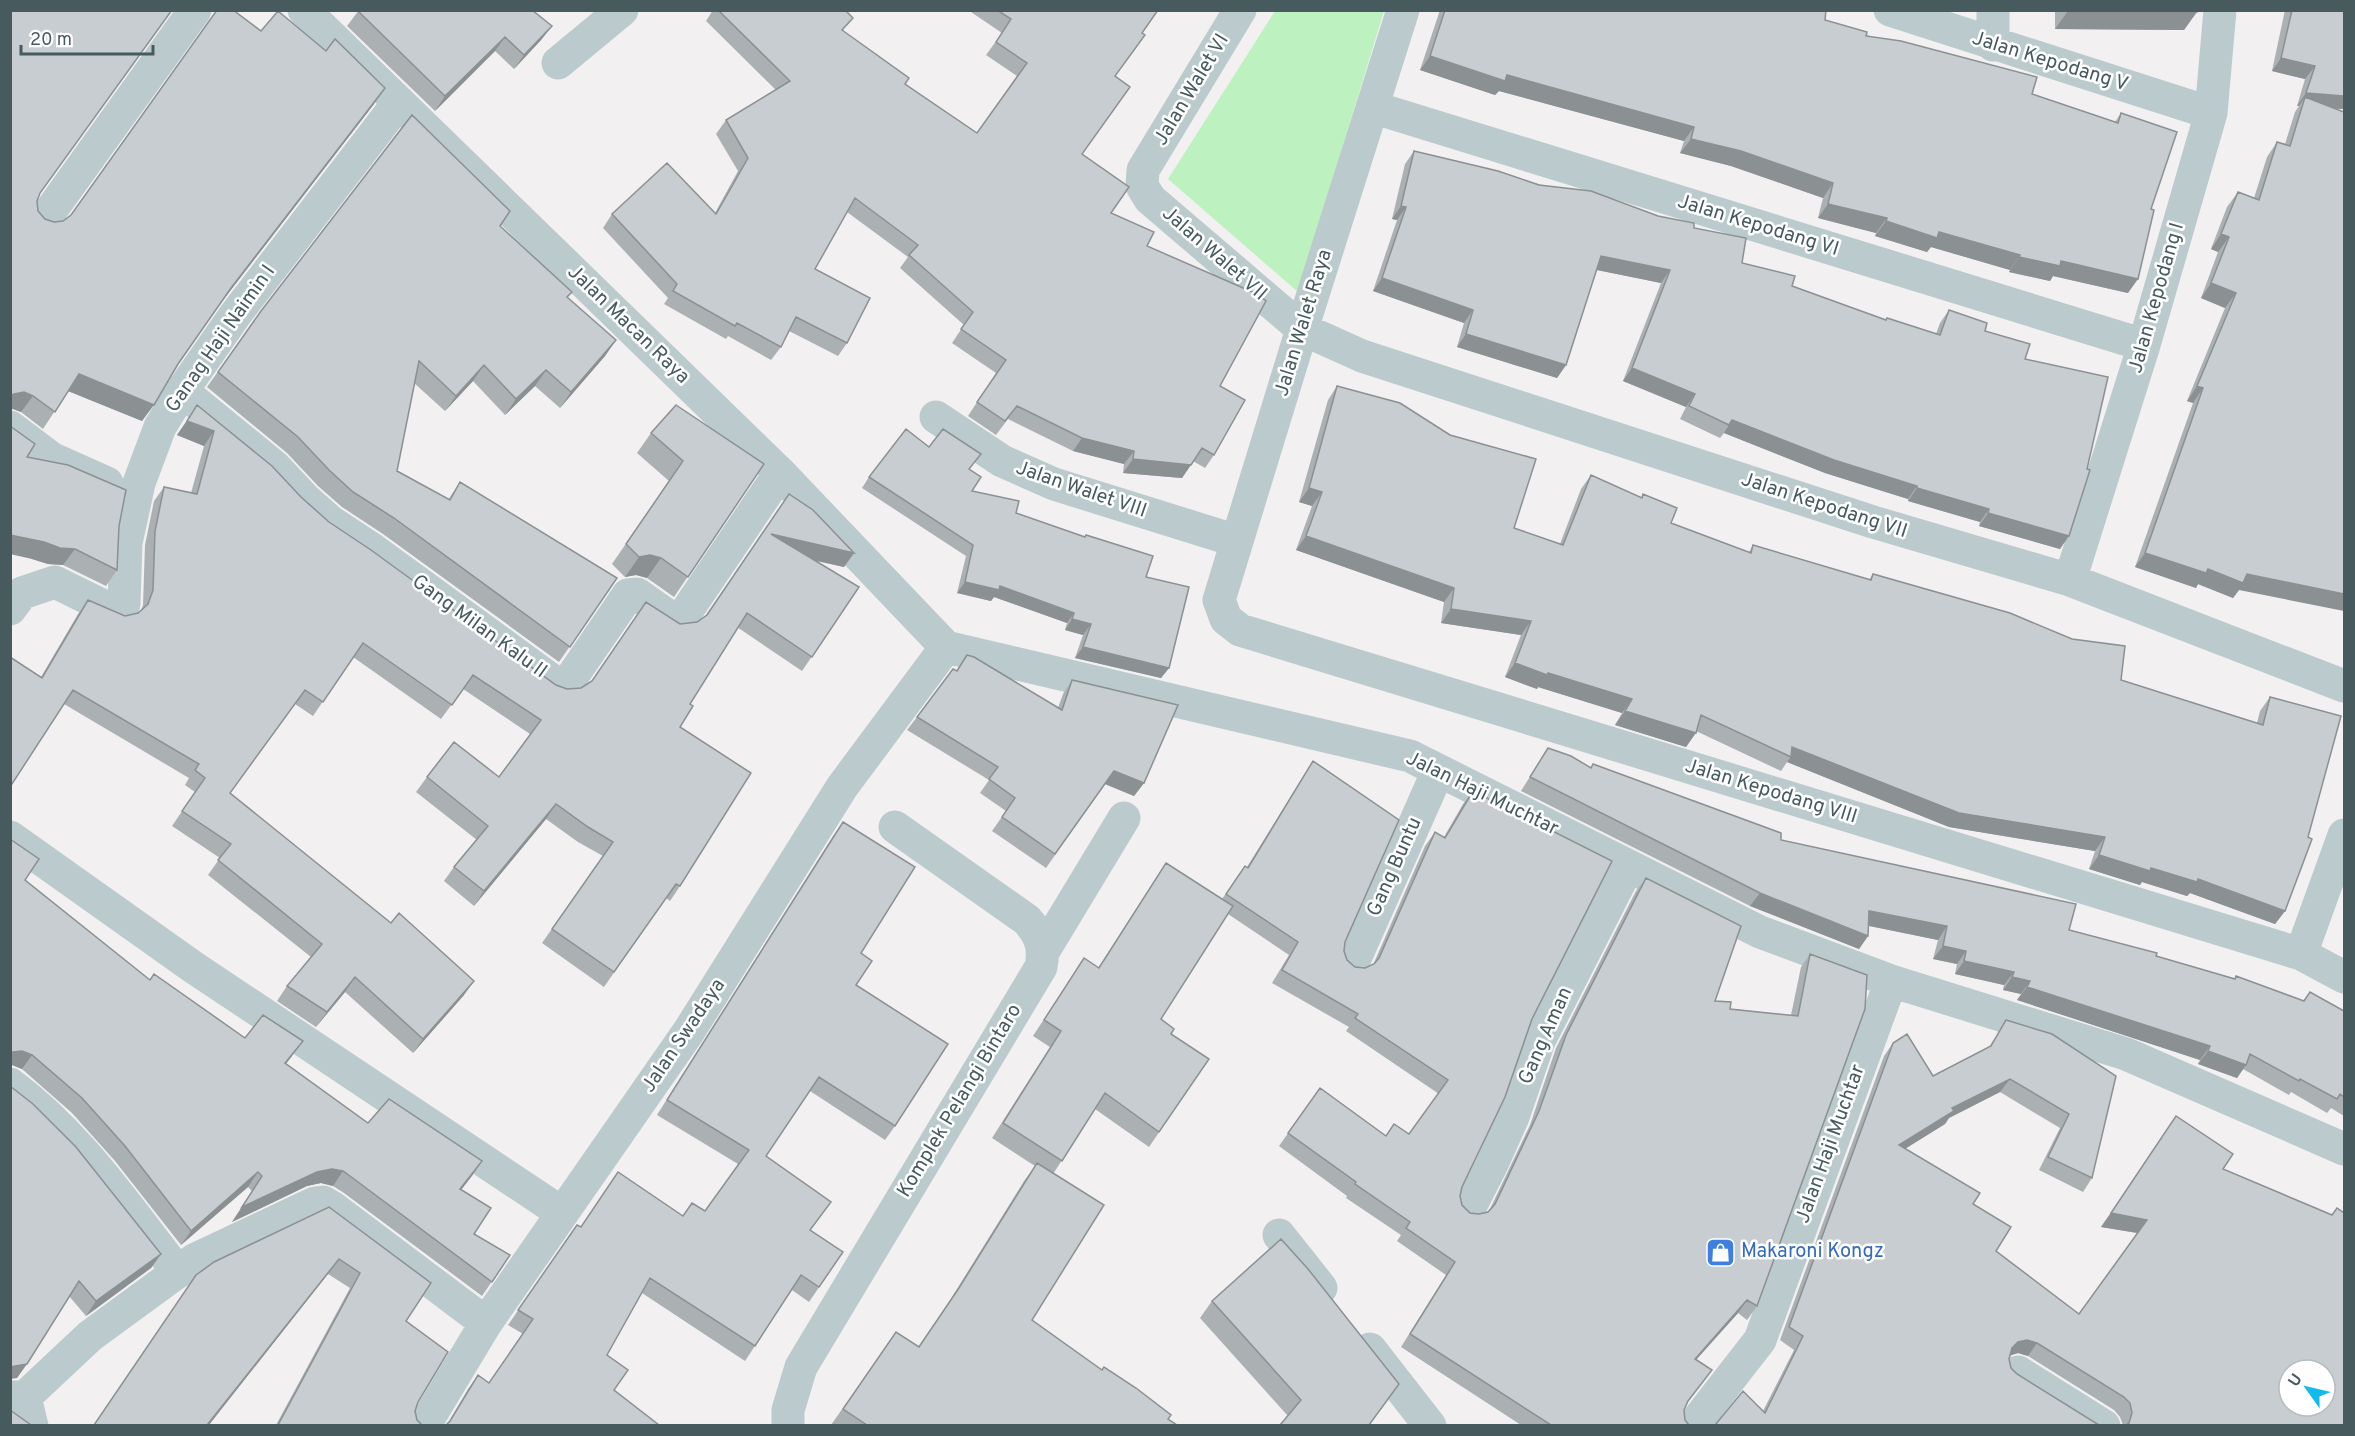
<svg xmlns="http://www.w3.org/2000/svg" width="2355" height="1436" font-family="Overpass,sans-serif">
	<style>
		.green { fill: #bef1c0 }
		.lines { fill: none; stroke-linecap: round; stroke-linejoin: round }
		.minor { stroke: #bbcbcd; stroke-width: 33 }
		.wall { fill: #abb0b3 }
		.shaded-wall { fill: #8b9092 }
		.building { fill: #c7cdd0; stroke: #8b9092; stroke-width: 1.5; fill-rule: evenodd }
		.labels { text-anchor: middle; dominant-baseline: central; stroke-width: 5; stroke-linejoin: round; paint-order: stroke }
		.street-label { font-size: 20px; fill: #475b5f; stroke: #fff }
		.shop-label { font-size: 20px; fill: #366cbe; stroke: #fff; text-anchor: start }
	</style>
	<rect width="100%" height="100%" fill="#f3f0f1"/>
	<path class="green" d="M1275,11H1384L1298,292L1168,179Z"/>
	<g class="lines">
		<path class="minor" d="M304,10L780,473L946,647
			M1240,10L1143,170L1142,186L1150,199L1302,329L1362,356L1873,522L2070,580L2344,686
			M1403,10L1302,329L1219,600L1226,619L1240,630L2301,954
			M1890,10L2211,113
			M1993,45V10
			M558,63L622,10
			M1372,107L2144,345
			M44,220L195,10
			M182,391L275,467L305,499L331,522L372,549L557,684L563,686L567,684L628,595L637,594L674,620L682,618L780,473
			M936,417L1002,461L1054,484L1237,541
			M10,427L51,458L107,483
			M2070,580L2144,345L2211,113L2220,10
			M10,609L22,593L55,582L116,612L121,610L124,604L126,543L139,483L160,427L182,391L235,315L399,102
			M946,647L1410,756L1760,932L1891,981L2126,1054L2344,1149
			M2344,835L2301,954L2344,977
			M10,837L193,967L562,1213
			M1043,952L1124,818
			M1353,963L1438,771
			M10,1084C79,1135 126,1206 178,1272
			M1469,1209L1492,1164L1513,1117L1539,1041L1628,866
			M1279,1235L1321,1288
			M1370,1349L1430,1426
			M2018,1372L2104,1426
			M10,1397H25L90,1336L194,1260L315,1203L323,1202L333,1208L486,1323
			M25,1397L32,1426
			M424,1426L486,1323L689,1031L842,787L946,647
			M788,1426V1410L801,1367L1041,967C1045,946 1040,935 1027,920L895,827
			M1693,1426L1760,1340L1891,981"/>
	</g>
	<path class="wall" d="M10,10L40,194L37,201L38,211L45,219L54,222L63,221L71,215L261,31L374,104L220,304L178,364L142,421L68,391L43,429L21,412L13,409Z
		M359,10L552,26L541,40L514,69L495,51L435,111L347,26Z
		M713,10H845L843,32L905,84L977,133L1017,76L986,55L1002,33L968,10H1158L1142,33L1115,76L1082,155L1111,213L1147,246L1220,386L1214,455L1205,468L1193,461L1182,478L1123,473L1124,464L1073,451L1008,419L996,435L968,416L996,373L952,343L964,325L900,268L908,257L847,212L815,269L847,343L838,356L789,331L781,347L771,360L728,336L726,339L664,304L668,298L603,228L612,214L715,213L738,171L716,134L726,120L776,90L706,21Z
		M1440,10H1826L1825,20L2032,94L2115,122L2121,113L2151,209L2128,293L2053,276L2050,281L2009,272L2010,270L1931,247L1927,252L1875,236L1876,233L1818,218L1823,198L1731,166L1680,153L1684,141L1499,91L1495,95L1420,70Z
		M2055,10H2197L2184,30L2055,29Z
		M2285,10H2344V109H2335L2239,590L2233,598L2198,584L2196,588L2135,567L2193,403L2187,401L2225,308L2201,298L2218,252L2211,249L2227,207L2238,192L2254,198L2267,157L2277,142L2285,144L2295,112L2299,106H2297L2305,79L2272,71Z
		M1414,151L1658,216L1694,228L1742,263L1792,286L1885,320L1887,318L1936,334L1940,323L1949,310L1985,331L2025,359L2060,549L1979,526L1980,522L1908,501V499L1825,473L1724,433L1720,438L1680,419L1686,407L1623,381L1661,283L1597,270L1566,365L1557,378L1457,347L1464,323L1373,291L1397,220L1392,219L1405,164Z
		M500,226L568,298L616,340L605,356L560,408L535,386L505,415L473,381L445,411L414,383L397,471L448,500L460,482L617,578L559,662L383,534L342,507L318,486L287,453L207,387L261,311Z
		M1337,386L1514,528L1560,544L1581,489L1591,475L1641,498L1643,494L1671,523L1749,552L1753,545L1869,580L1873,574L2121,680L2257,723L2260,711L2270,697L2285,911L2275,924L2190,893L2187,896L2142,882L2140,885L2089,869L2095,851L1949,827L1787,762L1781,771L1696,731L1686,747L1615,725L1622,713L1538,687L1537,689L1505,677L1521,635L1441,623L1444,602L1296,550L1312,506L1299,502L1328,400Z
		M197,405L329,522L556,685L567,689L581,688L680,624L697,622L706,615L789,494L854,553L844,567L816,561L859,587L802,671L737,627L690,704L680,727V886L670,901L666,898L604,987L542,943L603,856L578,842L546,819L474,906L444,881L454,867L477,840L416,792L427,777H499L530,734L463,689L441,719L353,657L313,716L295,704L230,793L464,995L413,1053L345,992L316,1027L277,1001L287,986L311,957L208,875L220,858L172,826L195,792L185,785L189,778L64,704L41,677L78,614L88,600L125,616L138,613L141,611L143,605L145,545L154,501L164,487L191,493L204,446L177,435Z
		M651,433L764,464L674,597L647,578L636,575L625,577L612,564L669,481L637,453Z
		M929,447L969,470L972,491L1016,513L1085,537L1086,535L1146,577L1169,668L1161,678L1075,658L1083,635L1065,630L1067,623L994,597L991,601L957,593L966,556L862,488L869,477Z
		M27,457L119,526L117,570L106,586L63,565L48,564L32,559Z
		M967,655L1058,708L1063,694L1072,680L1144,783L1134,796L1105,784L1046,868L992,831L1006,811L980,793L989,780L907,730L917,717L956,671Z
		M1548,748L1590,768L1781,840L2156,956L2234,979L2236,976L2303,1001L2310,992L2344,1011V1116L2331,1108L2327,1113L2291,1092L2289,1095L2243,1069L2237,1078L2198,1064L2200,1060L2017,1000L2021,994L2003,990L2004,985L1955,974L1957,964L1933,959L1938,940L1869,926L1868,936L1859,949L1750,906L1521,791Z
		M1313,761L1345,942L1344,951L1347,960L1355,967L1365,968L1373,965L1425,846L1435,832L1444,837L1463,804L1473,791L1532,1019L1462,1187L1460,1196L1462,1205L1470,1213L1479,1214L1489,1211L1530,1125L1556,1048L1636,891L1646,878L1715,1001L1730,1009L1791,1015L1801,967L1810,954L1757,1306L1747,1320L1738,1313L1696,1360L1702,1383L1686,1404L1684,1410L1685,1420L1689,1425H1521L1401,1347L1446,1275L1397,1241L1401,1235L1346,1198L1347,1196L1279,1146L1320,1088L1386,1136L1394,1124L1409,1134L1439,1094L1346,1031L1349,1027L1272,983L1289,955L1228,914L1161,1019L1171,1034L1209,1059L1149,1147L1095,1109L1053,1174L1032,1320L1177,1425H831L896,1332L918,1347L947,1305L1024,1181L1035,1166L992,1138L1050,1047L1033,1036L1084,958L1098,968L1166,863L1222,899L1245,866L1247,867L1304,775Z
		M843,822L861,953L856,985L895,1126L885,1140L810,1091L766,1156L811,1230L843,1252L809,1302L792,1290L745,1361L642,1293L607,1355L614,1390L447,1425L468,1389L478,1375L489,1383L523,1334L508,1325L577,1225L581,1227L683,1216L692,1203L705,1211L738,1164L657,1115L833,836Z
		M10,839L25,880L150,980L245,1038L292,1056L286,1064L368,1123L482,1161L461,1190L474,1234L510,1255L482,1296L344,1193L333,1186L321,1183L307,1186L232,1222L252,1191L248,1187L181,1245L115,1161L72,1113L22,1069L12,1065L10,1066Z
		M2006,1020L2052,1034L2092,1178L2083,1192L2039,1170L2060,1128L2000,1092L1949,1118L1945,1124L1905,1149L1973,1204L1996,1251L2079,1314L2137,1233L2101,1227L2176,1116L2223,1169L2332,1215L2344,1425H2123L2120,1417L2114,1410L2028,1356L2018,1353L1715,1425L1763,1411L1794,1350L1780,1340L1884,1056L1893,1043L1933,1076L1989,1047Z
		M10,1086L161,1254L151,1268L86,1316L69,1296L17,1378Z
		M329,1207L406,1321L418,1402L415,1411L417,1420L422,1425H276L350,1288L328,1274Z
		M1212,1301L1399,1384L1288,1416L1200,1318Z"/>
	<path class="shaded-wall" d="M2068,11L2197,12L2184,30L2055,29Z
		M552,26L541,40L514,69L524,55Z
		M505,37L495,51L435,111L445,96Z
		M1430,56L1507,75L1694,127L1684,141L1499,91L1495,95L1420,70Z
		M2281,58L2315,66L2305,79L2272,71Z
		M385,88L374,104L220,304L231,288Z
		M2306,93L2344,96V109L2302,106L2305,97L2299,106H2297Z
		M1691,139L1741,151L1833,183L1823,198L1731,166L1680,153Z
		M1828,204L1887,218L1876,233L1818,218Z
		M1401,206L1406,207L1397,220L1392,219Z
		M1886,221L1939,232L2020,255L2010,270L1931,247L1927,252L1875,236Z
		M2221,234L2229,237L2218,252L2211,249Z
		M1601,256L1670,270L1661,283L1592,269Z
		M2019,257L2061,261L2138,279L2128,293L2053,276L2050,281L2009,272Z
		M1382,278L1473,310L1464,323L1373,291Z
		M2211,283L2236,293L2225,308L2201,298Z
		M1466,334L1566,365L1557,378L1457,347Z
		M616,340L605,356L560,408L571,392Z
		M484,365L473,381L445,411L456,396Z
		M1632,368L1695,394L1686,407L1623,381Z
		M546,370L535,386L505,415L516,399Z
		M79,374L154,405L142,421L68,391Z
		M2197,386L2203,388L2193,403L2187,401Z
		M24,392L33,396L21,412L13,409H10V396L14,394Z
		M1732,420L1917,486L1908,499L1825,473L1724,433Z
		M187,421L214,431L204,446L177,435Z
		M1082,438L1134,451L1124,464L1073,451Z
		M1133,459L1191,465L1182,478L1123,473Z
		M1309,488L1322,492L1312,506L1299,502Z
		M1917,488L1989,509L1980,522L1908,501Z
		M1988,513L2069,536L2060,549L1979,526Z
		M771,534L854,553L844,567L761,548Z
		M10,535L44,542L75,549L63,565L48,564L32,559L10,554Z
		M1306,536L1454,588L1444,602L1296,550Z
		M2145,553L2208,569L2247,574L2344,594V611L2239,590L2233,598L2198,584L2196,588L2135,567Z
		M650,555L661,558L647,578L636,575L625,577L639,557Z
		M965,582L1000,586L1074,613L1067,623L994,597L991,601L957,593Z
		M1451,609L1531,621L1521,635L1441,623Z
		M1072,619L1091,624L1083,635L1065,630Z
		M1083,647L1169,668L1161,678L1075,658Z
		M1515,663L1632,699L1622,713L1538,687L1537,689L1505,677Z
		M1625,711L1696,733L1686,747L1615,725Z
		M1792,747L2105,837L2095,851L1949,827L1787,762L1791,757Z
		M1114,771L1144,783L1134,796L1105,784L1046,868Z
		M556,804L546,819L474,906L484,891Z
		M2099,855L2151,868L2198,879L2285,911L2275,924L2190,893L2187,896L2142,882L2140,885L2089,869Z
		M1760,893L1868,936L1859,949L1750,906Z
		M1869,911L1947,926L1938,940L1860,924Z
		M1943,946L1966,951L1957,964L1933,959Z
		M1964,961L2014,972L2004,985L1955,974Z
		M355,977L345,992L316,1027L327,1012Z
		M2012,977L2030,981L2021,994L2003,990Z
		M474,981L464,995L413,1053L423,1039Z
		M2027,987L2210,1046L2200,1060L2017,1000Z
		M303,1041L292,1056L275,1077L285,1063Z
		M22,1051L32,1055L22,1069L12,1065L10,1066V1054L13,1052Z
		M2208,1051L2246,1065L2237,1078L2198,1064Z
		M2010,1079L2000,1092L1949,1118L1945,1124L1890,1158L1899,1145L1952,1108Z
		M482,1161L472,1176L450,1204L460,1189Z
		M332,1169L343,1171L333,1186L321,1183L307,1186L232,1222L242,1207L317,1172Z
		M258,1172L248,1187L181,1245L191,1231Z
		M2111,1213L2147,1220L2138,1233L2101,1227Z
		M161,1254L151,1268L86,1316L96,1301Z
		M339,1259L328,1274L209,1425H207Z
		M1747,1300L1738,1313L1685,1372L1695,1359Z
		M2027,1340L2037,1343L2028,1356L2018,1353L2009,1356L2012,1348L2018,1342Z
		M27,1364L17,1378L10,1379L11,1366Z"/>
	<path class="building" d="M10,10H172L40,193L37,201L38,211L45,219L54,222L63,221L71,215L217,10H233L261,31L278,11L326,51L335,39L385,88L231,288L178,364L154,405L79,374L55,412L33,396L24,392L14,394L10,396Z
		M359,10H532L552,26L524,55L505,37L445,96L358,11Z
		M718,10H845L853,18L842,30L909,78L905,84L977,133L1027,63L996,42L1011,19L997,10H1158L1142,33L1145,35L1115,76L1130,87L1082,154L1129,187L1111,213L1154,232L1147,246L1257,294L1266,301L1220,386L1245,400L1214,455L1202,448L1191,465L1133,459L1134,451L1082,438L1017,406L1005,421L977,402L1006,360L961,329L973,312L909,255L918,245L855,198L815,269L870,298L847,343L796,317L781,347L737,323L735,326L673,291L677,284L612,214L667,163L716,214L748,158L726,120L790,81Z
		M1445,10H1826L1825,20L1867,32L1866,36L1901,41L2037,77L2032,94L2118,123L2121,113L2177,132L2151,209L2154,210L2138,279L2061,261L2060,266L2019,257L2020,255L1939,232L1937,238L1886,221L1887,218L1828,204L1833,183L1741,151L1691,139L1694,127L1507,75L1505,81L1430,56Z
		M2068,10H2197V12Z
		M2292,10H2344V96L2306,93L2315,66L2281,58Z
		M2305,97L2344,112V594L2247,574L2243,583L2208,569L2206,573L2145,553L2203,388L2197,386L2236,293L2211,283L2229,237L2221,234L2238,192L2259,200L2277,142L2290,146Z
		M412,115L510,211L500,226L572,292L567,297L616,340L571,392L546,370L516,399L484,365L456,396L419,361L397,471L450,500L460,482L617,578L570,647L394,518L353,492L329,470L298,437L218,372L261,311Z
		M1414,151L1498,171L1539,185L1591,191L1658,216L1694,223V228L1746,238L1742,263L1795,276L1792,286L1886,320L1887,318L1940,335L1949,310L1987,323L1985,331L2030,344L2025,359L2108,377L2087,469L2090,470L2069,536L1988,513L1989,509L1917,488V486L1834,460L1732,420L1729,425L1689,406L1695,394L1632,368L1670,270L1601,256L1566,365L1466,334L1473,310L1382,278L1406,207L1401,206Z
		M1337,386L1400,403L1450,435L1536,459L1514,528L1563,545L1591,475L1642,498L1643,494L1677,508L1671,523L1751,553L1753,545L1871,580L1873,574L2010,613L2072,639L2125,646L2121,680L2263,725L2270,697L2341,716L2308,837L2312,839L2285,911L2198,879L2197,882L2151,868L2150,871L2099,855L2105,837L1959,813L1792,747L1791,757L1701,715L1696,733L1625,711L1632,699L1548,673L1547,675L1515,663L1531,621L1451,609L1454,588L1306,536L1322,492L1309,488Z
		M197,405L272,466L301,497L329,522L371,550L556,685L567,689L581,688L592,681L646,602L680,624L697,622L707,615L789,494L813,510L854,553L771,534L859,587L812,657L747,613L690,704L693,706L680,727L751,773L680,886L676,884L614,972L552,929L613,842L588,827L556,804L484,891L454,867L488,826L427,777L454,742L499,777L541,720L473,675L452,705L363,643L323,702L305,690L230,793L391,923L399,913L474,981L423,1039L355,977L327,1012L287,986L322,944L218,860L231,844L182,811L205,778L195,770L199,764L73,690L10,787V657L42,678L88,600L125,616L138,613L148,604L153,590L155,531L164,487L197,494L214,431L187,421Z
		M676,405L764,464L688,577L661,558L650,555L639,557L626,544L683,461L651,433Z
		M10,426L35,444L27,457L68,465L126,490L119,526L117,570L75,549L60,548L44,542L10,535Z
		M906,429L929,447L943,429L981,454L969,469L981,477L972,491L1019,501L1016,513L1085,537L1086,535L1153,556L1146,577L1189,587L1169,668L1083,647L1091,624L1072,619L1074,613L1000,586L999,590L965,582L973,545L869,477Z
		M967,655L974,657L1062,710L1072,680L1178,705L1144,783L1114,771L1055,854L1002,817L1015,798L989,779L998,767L917,717L953,669L957,671Z
		M1548,748L1571,756L1591,768L1593,764L1781,833V840L2076,904L2069,930L2157,953L2156,956L2235,979L2236,976L2304,1001L2310,992L2344,1011V1097L2340,1094L2337,1099L2300,1079L2299,1081L2250,1054L2246,1065L2208,1051L2210,1046L2027,987L2030,981L2012,977L2014,972L1964,961L1966,951L1943,946L1947,926L1869,911L1868,936L1760,893L1530,777Z
		M1313,761L1399,820L1345,942L1344,951L1347,960L1355,967L1365,968L1374,964L1379,958L1435,832L1445,838L1473,791L1612,861L1532,1019L1505,1097L1462,1187L1460,1196L1462,1205L1470,1213L1479,1214L1488,1212L1495,1204L1539,1111L1566,1035L1646,878L1741,926L1715,1001L1731,1002L1730,1009L1798,1016L1810,954L1867,975L1865,1009L1757,1306L1747,1300L1695,1359L1712,1370L1688,1401L1684,1410L1685,1420L1689,1425H1551L1410,1334L1455,1262L1406,1228L1410,1222L1355,1184L1356,1182L1288,1133L1320,1088L1386,1136L1394,1124L1409,1134L1448,1080L1355,1018L1358,1014L1282,970L1298,942L1226,894L1245,866L1248,868Z
		M843,822L915,867L861,953L872,961L856,985L948,1044L895,1126L819,1077L766,1156L831,1202L810,1230L843,1252L819,1287L801,1275L755,1346L650,1278L607,1355L628,1370L614,1390L659,1425H446L450,1421L478,1375L489,1383L533,1319L518,1310L577,1225L581,1227L618,1172L683,1216L692,1203L705,1211L749,1150L667,1100Z
		M10,839L39,859L25,880L150,980L154,974L245,1038L263,1015L303,1041L285,1063L368,1123L389,1099L482,1161L460,1189L491,1208L474,1234L510,1255L492,1282L354,1179L343,1171L332,1169L317,1172L242,1207L262,1176L258,1172L191,1231L125,1146L82,1098L32,1055L22,1051L13,1052L10,1054Z
		M1166,863L1233,906L1161,1019L1174,1029L1171,1034L1209,1059L1159,1132L1105,1093L1062,1161L1003,1123L1061,1031L1044,1020L1084,958L1099,968Z
		M2006,1020L2052,1034L2116,1076L2092,1178L2048,1157L2069,1114L2010,1079L1952,1108L1954,1111L1899,1145L1980,1193L1973,1204L2011,1227L1996,1251L2079,1314L2147,1220L2111,1213L2176,1116L2233,1154L2223,1169L2332,1215L2337,1208L2344,1213V1425H2126L2129,1423L2132,1413L2130,1403L2124,1397L2037,1343L2027,1340L2018,1342L2012,1348L2009,1359L2011,1368L2017,1374L2099,1425H1715L1743,1391L1765,1413L1803,1336L1789,1327L1893,1043L1907,1034L1933,1076L1991,1046ZM2289,1370H2325V1406H2289Z
		M10,1086L33,1104L76,1147L161,1254L96,1301L79,1281L27,1364L10,1367Z
		M1037,1163L1104,1205L1032,1320L1102,1370L1104,1367L1136,1388L1171,1415L1168,1419L1177,1425H867L843,1409L896,1332L919,1347L959,1288Z
		M329,1207L431,1283L406,1321L448,1352L418,1402L415,1411L417,1420L422,1425H278L360,1273L339,1259L207,1425H94L196,1275L214,1262Z
		M1281,1239L1308,1269L1399,1384L1369,1425H1280L1301,1400L1212,1301Z
		M10,1410L31,1425H10Z"/>
	<defs>
		<symbol id="shop-square" viewBox="-11 -11 22 22"><rect x="-9" y="-9" width="18" height="18" rx="4" fill="#3f7fe0" stroke="#fff"/><path d="M-5-2.5h2.3a2.7 3.5 0 0 1 5.4 0H5L5.5 6h-11ZM-1.5-2.5h3a1.5 2.3 0 0 0-3 0Z" fill="#fff"/></symbol>
	</defs>
	<g fill-rule="evenodd">
		<use href="#shop-square" x="1704" y="1236" width="33" height="33"/>
	</g>
	<g class="labels">
		<g class="street-label">
			<text transform="translate(2050 62) rotate(17)">Jalan Kepodang V</text>
			<text transform="translate(1192 90) rotate(-59)">Jalan Walet VI</text>
			<text transform="translate(1758 226) rotate(17)">Jalan Kepodang VI</text>
			<text transform="translate(1214 254) rotate(41)">Jalan Walet VII</text>
			<text transform="translate(2157 298) rotate(-74)">Jalan Kepodang I</text>
			<text transform="translate(1304 323) rotate(-73)">Jalan Walet Raya</text>
			<text transform="translate(628 325) rotate(44)">Jalan Macan Raya</text>
			<text transform="translate(221 339) rotate(-55)">Ganag Haji Naimin I</text>
			<text transform="translate(1081 490) rotate(19)">Jalan Walet VIII</text>
			<text transform="translate(1824 506) rotate(18)">Jalan Kepodang VII</text>
			<text transform="translate(479 627) rotate(36)">Gang Milan Kalu II</text>
			<text transform="translate(1771 792) rotate(17)">Jalan Kepodang VIII</text>
			<text transform="translate(1482 794) rotate(26)">Jalan Haji Muchtar</text>
			<text transform="translate(1395 867) rotate(-66)">Gang Buntu</text>
			<text transform="translate(684 1036) rotate(-56)">Jalan Swadaya</text>
			<text transform="translate(1546 1036) rotate(-66)">Gang Aman</text>
			<text transform="translate(960 1101) rotate(-59)">Komplek Pelangi Bintaro</text>
			<text transform="translate(1831 1144) rotate(-70)">Jalan Haji Muchtar</text>
		</g>
		<g class="shop-label">
			<text x="1741" y="1252">Makaroni Kongz</text>
		</g>
	</g>
	<rect width="2355" height="1436" fill="none" stroke="#475b5f" stroke-width="24"/>
	<g transform="translate(2307 1388) rotate(304)"><circle r="28" fill="#ffffff" stroke="#b5bdbf" stroke-width="1.5"/>
	<path d="M0-4.5L10 22L0 15L-10 22Z" fill="#12bbeb"/>
	<text y="-9" font-size="16" font-weight="bold" text-anchor="middle" fill="#475b5f">U</text>
	</g>
	<path d="M21 45v9h132v-9" fill="none" stroke="#475b5f" stroke-width="3"/>
	<text x="30" y="45" font-size="18" fill="#475b5f" stroke="#ffffff" stroke-width="4.5" paint-order="stroke">20 m</text>
</svg>
